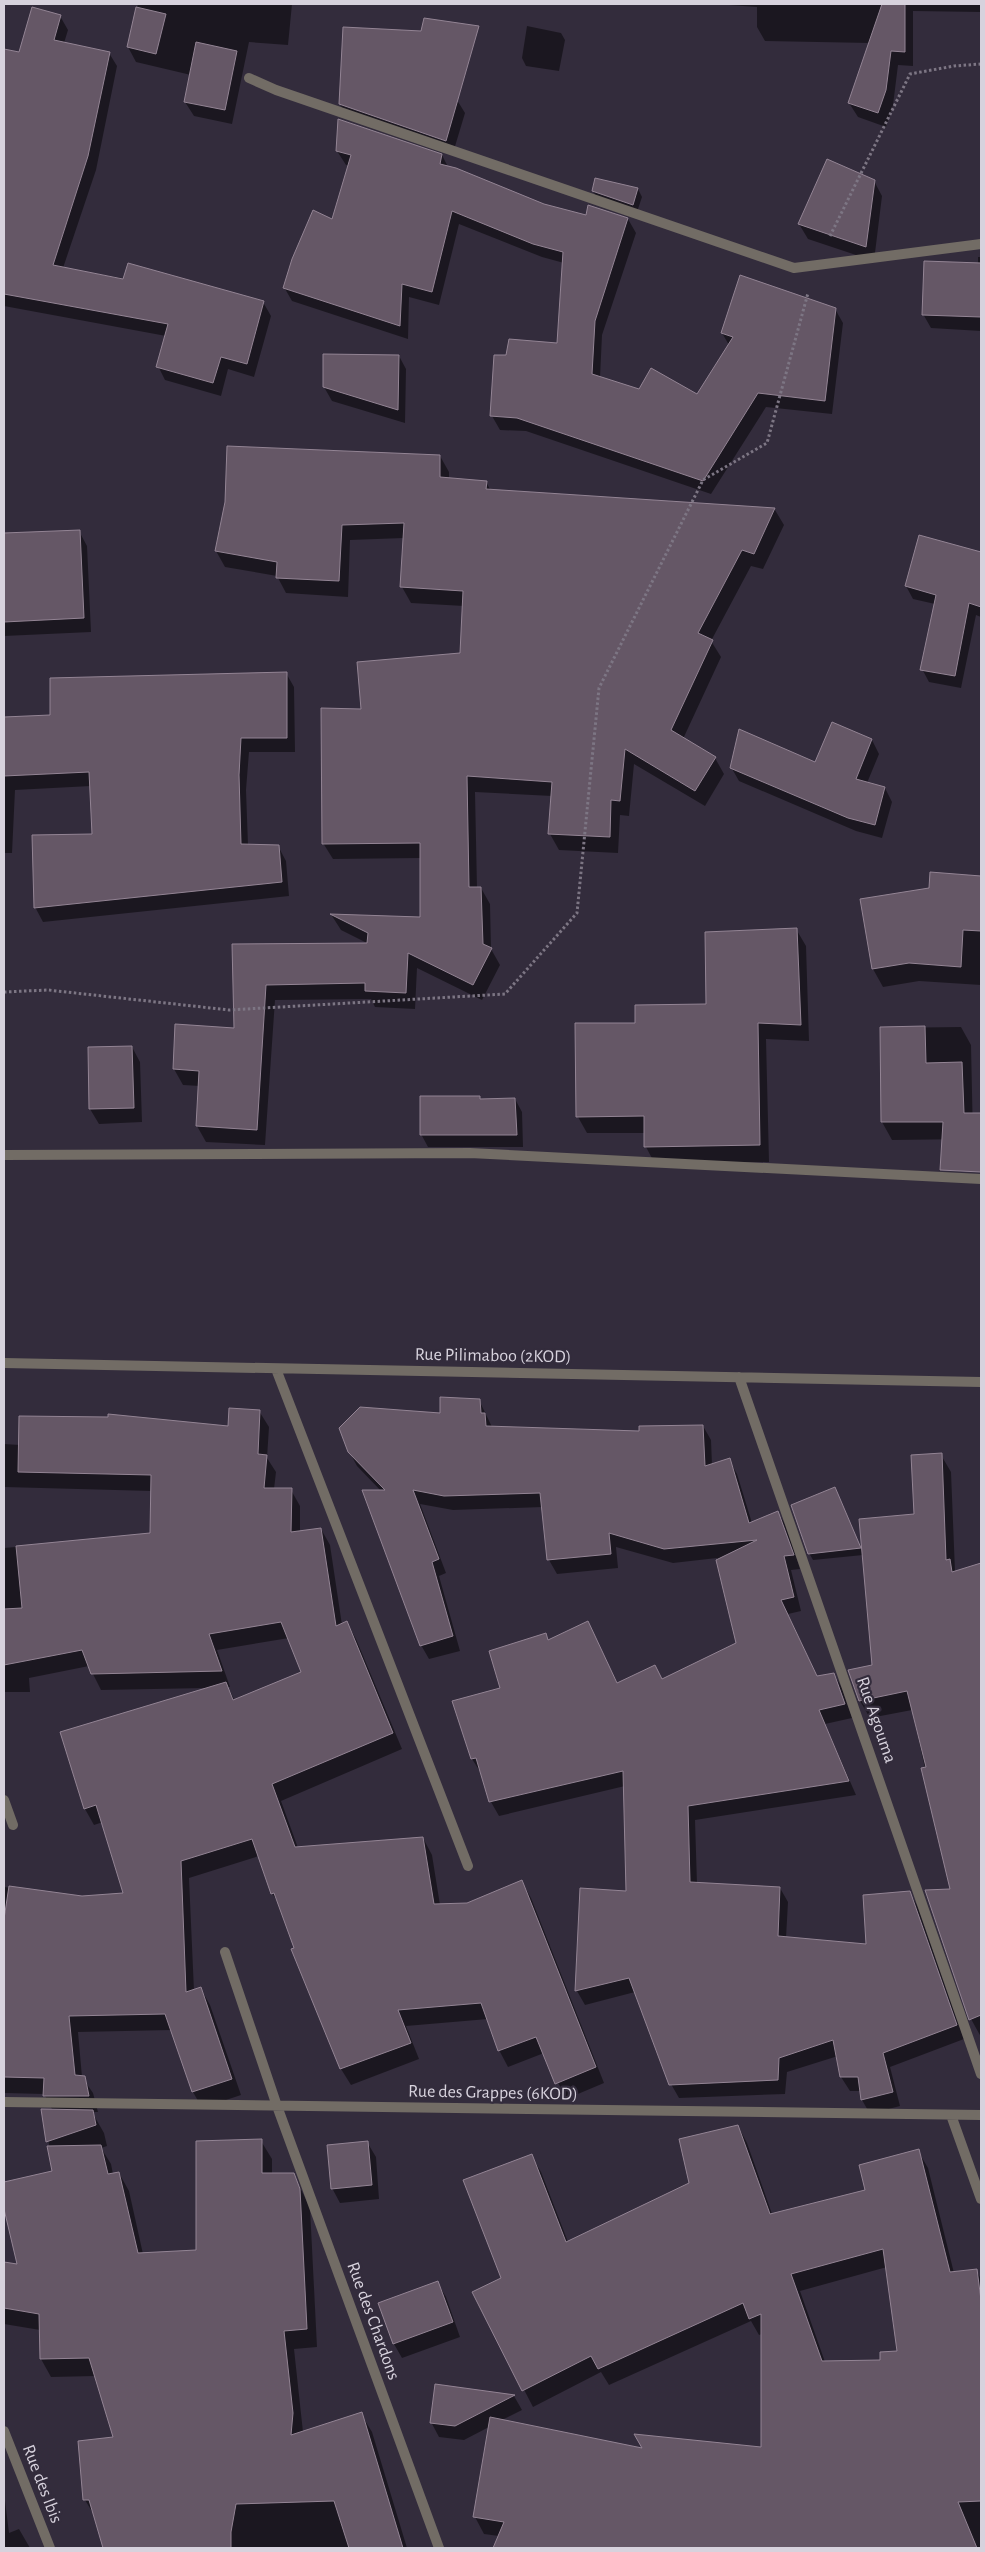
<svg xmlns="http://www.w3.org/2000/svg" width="985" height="2552" font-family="'Alegreya Sans',sans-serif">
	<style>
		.shadow { fill: #0007; fill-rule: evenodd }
		.building { fill: #655766; stroke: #938494; fill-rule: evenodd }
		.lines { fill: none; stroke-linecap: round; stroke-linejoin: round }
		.path { stroke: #7d7684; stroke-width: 3; stroke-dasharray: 2.5 2.5; stroke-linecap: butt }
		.minor { stroke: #726c65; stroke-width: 10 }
		.labels { text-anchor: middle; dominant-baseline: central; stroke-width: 4.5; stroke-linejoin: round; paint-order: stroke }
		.street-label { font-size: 18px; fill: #d7d2dd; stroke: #332c3c }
	</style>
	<rect width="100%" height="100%" fill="#332c3c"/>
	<path class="shadow" d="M138,4H292L288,45L249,42L232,124L194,116L185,102L191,75L136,62L128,47Z
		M715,4H981V12L913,11V66L898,65L893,105L886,127L858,117L849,103L870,43L765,41L757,27V7Z
		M60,16L68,30L64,43L109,53L117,66L96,170L63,268L263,302L271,316L254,377L228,369L221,396L165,380L158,366L166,336L4,306V200L8,185L4,184V50L20,53Z
		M527,26L561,33L565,40L559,71L526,66L522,58Z
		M457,100L465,113L453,153L347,117L340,104Z
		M337,151L442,155L448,167L543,205L587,216L589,206L628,219L636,233L602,335L600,378L639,391L698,396L729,345L722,333L835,309L843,323L832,414L766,407L711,494L526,431L500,430L492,416L507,356L558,344L564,263L542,257L459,224L439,305L409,297L408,339L292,301L284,287L333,220L349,166L346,165Z
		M874,181L882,196L874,261L808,239L799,224Z
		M638,189L642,197L637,212L597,198L593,191Z
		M978,257H981V331L931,328L923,314L978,264Z
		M399,356L406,369L405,423L332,401L324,387Z
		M440,456L449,472V479L486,482L491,491L775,510L784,525L763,569L751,566L711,641L721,657L683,739L715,758L724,774L705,806L634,764L629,816L620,815L618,853L559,850L550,834L552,796L475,792L477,888H481L490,904L491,949L500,965L482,1000L417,968L415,1009L375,1007L371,999L275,1000L265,1145L206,1142L197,1126L200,1086L183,1085L174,1069L235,1029L234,945L369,944L341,930L332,916L421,918V858L333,859L323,843L363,710L461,654L464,606L411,603L402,587L404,538L350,540L348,597L286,593L277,576L225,567L216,551Z
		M79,531L87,546L91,632L4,636V535Z
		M920,537L981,553V617L976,615L961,688L929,682L922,669L935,604L913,599L906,586Z
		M286,673L294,687L295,752H249L246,790L248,845L278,846L286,861L289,896L43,922L35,907L93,835L91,786L15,790L12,853H4V718L52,717Z
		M833,724L872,740L879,754L867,783L885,788L892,802L882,838L856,831L739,781L731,767L816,764Z
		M931,874L981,878V985L919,981L883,987L873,969L930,890Z
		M796,929L806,946L809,1041L766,1039L769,1162L655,1164L646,1147L645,1133H587L578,1117L636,1024L708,1005Z
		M961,1027L971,1045L973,1139L892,1140L882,1122L881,1028Z
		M132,1047L140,1062L142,1122L99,1124L90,1109Z
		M479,1097L481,1100L515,1099L522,1112L523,1147H428L421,1134Z
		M479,1400L492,1427L640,1432L703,1426L711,1440L712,1465L729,1460L737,1474L752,1523L778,1512L786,1526L800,1569L791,1570L801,1611L788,1614L818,1678L834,1674L842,1688L852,1718L825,1724L856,1795L695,1820L697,1884L780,1888L788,1902L786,1938L867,1945L910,1893L918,1907L964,2039L890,2067L900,2106L870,2114L862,2100L861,2091H850L841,2077L838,2056L787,2072L785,2094L679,2098L671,2084L635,1992L585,2005L577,1991L581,1889L627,1892L625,1786L499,1816L491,1802L481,1773L472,1759L454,1702L502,1689L546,1634L549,1641L587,1623L618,1684L662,1680L737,1643L717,1558L673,1563L616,1547L618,1568L557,1574L549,1560L543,1507L453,1510L420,1504L446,1573L439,1576L460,1651L429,1659L421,1645L382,1492L357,1466L349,1451Z
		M259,1411L269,1427L267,1458L276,1472L274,1489L291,1490L300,1506V1532L321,1529L330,1545L342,1625L347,1623L356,1639L402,1749L281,1801L298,1848L423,1838L432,1855L440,1905L468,1904L522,1882L531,1898L604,2083L566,2099L544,2053L508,2067L499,2050L488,2019L406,2026L419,2059L351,2085L341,2069L293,1950L296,1949L282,1909L272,1893L259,1856L189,1878L194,1991L201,1989L210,2005L241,2095L202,2108L193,2092L172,2030L78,2032L82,2077L93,2093L98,2112H92L104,2133L107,2146L101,2148L111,2164L113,2174L119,2173L129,2191L143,2254L197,2251L261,2141L272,2159V2174L294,2175L310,2208L317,2347L294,2349L303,2432L361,2414L372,2432L407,2548H104L96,2518L85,2500L79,2442L115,2438L96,2376L51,2377L41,2359L40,2330L4,2324V2263L18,2265L4,2203V2183L54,2172L43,2111H53L44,2094L4,2093V1887L82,1897L125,1894L103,1822L94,1825L85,1809L61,1733L207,1688L101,1690L89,1666L29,1678L30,1692H4V1548L151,1535L152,1491L4,1487V1444L20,1445L229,1428ZM289,1638L302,1673L235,1701L228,1687H230L217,1650Z
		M941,1455L951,1472L955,1571L981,1564V2037L971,2019L926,1892L952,1890L912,1710L870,1718L860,1701L850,1671L874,1666L863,1555L813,1560L809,1553L838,1495L862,1551L915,1515Z
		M738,2126L747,2143L772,2214L867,2191L918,2151L928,2168L954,2273L976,2270L981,2279V2548H494L499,2536L484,2534L475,2517L489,2427L464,2440L439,2437L431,2422L436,2385L514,2396L522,2410L502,2420L644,2450L763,2449L762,2334L759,2335L751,2321L609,2385L601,2372L533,2407L474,2293L503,2278L531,2155L541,2172L568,2242L690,2183ZM887,2267L899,2352L882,2362H825L800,2291Z
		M367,2142L376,2157L379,2199L340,2203L332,2188Z
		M437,2282L446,2297L460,2337L402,2358L394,2344Z
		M4,2493L9,2533L19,2529L30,2548H4Z"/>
	<path class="building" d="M882,4H905V52L891,51L886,90L878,113L848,103Z
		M32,7L61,15L54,40L110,52L88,156L53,265L123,279L128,263L264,301L247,364L221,357L213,383L156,367L168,324L4,294V49L19,52Z
		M136,7L166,14L156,54L127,47Z
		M424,18L479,26L446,141L339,104L343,27L421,31Z
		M196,42L237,51L225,110L184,102Z
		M338,119L442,154L440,164L456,168L544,204L586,215L588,205L628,218L595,321L592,374L639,389L651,368L697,394L733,337L721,333L740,275L836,308L825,401L758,393L703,481L517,418L490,416L494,355H506L509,339L557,343L563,252L533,244L452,211L432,292L402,284L400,326L283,288L292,259L313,210L332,219L351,155L336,151Z
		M827,159L875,180L866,247L798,224Z
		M595,178L638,188L633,205L592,191Z
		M924,261L981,263V317L922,315Z
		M323,354L399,355L398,410L323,387Z
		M227,446L440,455V477L487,481L486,489L775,508L754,554L742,550L698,633L713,640L671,730L716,757L695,791L625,749L620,801L611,800L610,837L548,834L552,782L467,776L469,887H481L483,944L492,948L473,985L408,953L406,993L365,991V983L266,985L257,1130L196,1126L199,1071L173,1069L175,1024L234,1028L232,944L367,943L368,933L330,914L420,917V843L322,844L321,708L361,709L357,662L460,653L463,591L400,587L404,523L342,525L339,581L276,578L277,562L215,551L225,502Z
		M80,530L84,618L4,622V533Z
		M919,535L981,552V607L969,603L955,676L920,670L936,595L905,586Z
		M287,672V738H241L239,775L241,844L279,845L282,882L34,908L32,835L92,834L89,772L4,776V717L50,715V678Z
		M832,722L872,739L856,779L885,787L875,825L848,818L730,768L739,729L815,762Z
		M930,872L981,876V931L963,930L961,967L909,963L872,969L860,899L929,888Z
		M797,928L801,1025L758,1023L760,1145L644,1147V1116L576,1117L575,1023H635V1005L706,1004L705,932Z
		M925,1026L926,1063L962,1062L964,1113H981V1172L940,1170L943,1122H881L880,1027Z
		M132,1046L134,1108L89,1109L88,1047Z
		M420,1096H480V1099L515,1098L517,1135H420Z
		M440,1397L480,1399L481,1413H485L486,1426L639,1431V1426L703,1425L705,1466L730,1458L749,1523L778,1511L794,1555L784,1556L794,1597L781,1600L817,1676L834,1673L845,1704L819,1710L849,1781L688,1806L690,1882L780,1887L778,1936L866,1944L863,1895L910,1891L957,2025L883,2053L893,2092L861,2100L858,2077H840L833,2040L779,2058L778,2080L669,2085L629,1978L575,1991L580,1888L626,1891L623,1771L489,1802L476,1758L471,1759L452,1701L500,1688L489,1651L546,1633L548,1640L588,1621L617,1683L655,1665L662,1679L736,1643L716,1560L757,1540L664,1549L609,1533L611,1554L547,1560L540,1493L444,1496L413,1490L439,1559L432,1562L453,1636L420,1646L362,1490H385L348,1452L339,1428L360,1407L440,1413Z
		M229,1408L260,1410L258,1454L267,1455L264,1488H292L291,1532L321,1528L336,1626L347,1621L393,1733L272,1784L295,1847L423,1837L434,1904L467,1903L522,1880L596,2067L555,2084L536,2037L498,2051L481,2003L398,2010L411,2043L340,2069L291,1949L294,1948L274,1893L271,1894L252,1839L181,1861L186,1992L201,1987L232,2079L192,2092L165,2014L69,2016L75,2075L85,2076L89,2096H43L44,2078L4,2077V1919L9,1886L82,1896L123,1893L96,1805L84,1809L60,1732L226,1682L233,1700L301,1672L281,1622L209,1634L222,1671L91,1674L82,1650L4,1665V1609L22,1608L16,1546L150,1533L151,1475L18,1472L19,1416L108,1417V1414L228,1426Z
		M942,1453L946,1560L950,1559L952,1572L981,1563V2015L969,2020L925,1890L950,1889L921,1768L926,1767L907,1691L859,1701L848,1670L872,1665L859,1519L914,1514L911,1455Z
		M835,1487L861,1548L808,1554L791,1505Z
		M41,2109L93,2110L96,2125L46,2142Z
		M738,2125L770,2214L865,2190L859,2165L919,2149L950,2272L977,2269L981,2300V2501L958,2502L977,2548H493L504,2522L473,2517L490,2417L642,2448L634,2434L761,2447V2314L749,2319L743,2303L598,2369L591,2356L522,2391L472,2292L501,2278L463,2180L532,2154L566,2242L689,2183L679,2139ZM883,2249L897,2351L880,2352V2360L822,2361L791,2274Z
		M262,2139V2173H294L300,2189L307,2329L284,2331L293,2413L291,2435L362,2412L403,2548H349L334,2501L236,2504L231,2532V2548H103L89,2500H83L78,2441L113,2437L89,2358L40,2359L39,2314L4,2308V2262L17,2264L4,2209V2182L52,2171L47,2146L101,2145L108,2174L119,2172L138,2253L196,2250V2141Z
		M368,2141L372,2185L331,2189L327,2145Z
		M438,2281L453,2322L393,2344L378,2303Z
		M435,2384L515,2395L455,2426L430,2423Z"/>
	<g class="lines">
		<path class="path" d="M830,236L910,74L954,66L981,64
			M4,992L48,990L229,1010L505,994L577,913L599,688L703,480L767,443L808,293"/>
		<path class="minor" d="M249,78L276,90L794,268L981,244
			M4,1155L470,1153L981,1179
			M4,1363L981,1382
			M276,1369L468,1866
			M739,1377L981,2074
			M4,1800L13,1825
			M225,1952L277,2106L439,2548
			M4,2102L981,2115
			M951,2115L981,2199
			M4,2431L50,2548"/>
	</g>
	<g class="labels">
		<g class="street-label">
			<text transform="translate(493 1356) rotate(1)">Rue Pilimaboo (2KOD)</text>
			<text transform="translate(876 1720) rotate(71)">Rue Agouma</text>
			<text transform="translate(493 2093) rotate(1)">Rue des Grappes (6KOD)</text>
			<text transform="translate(373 2321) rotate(70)">Rue des Chardons</text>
			<text transform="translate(42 2484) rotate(69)">Rue des Ibis</text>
		</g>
	</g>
	<rect width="985" height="2552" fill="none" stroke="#d7d2dd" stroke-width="10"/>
</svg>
